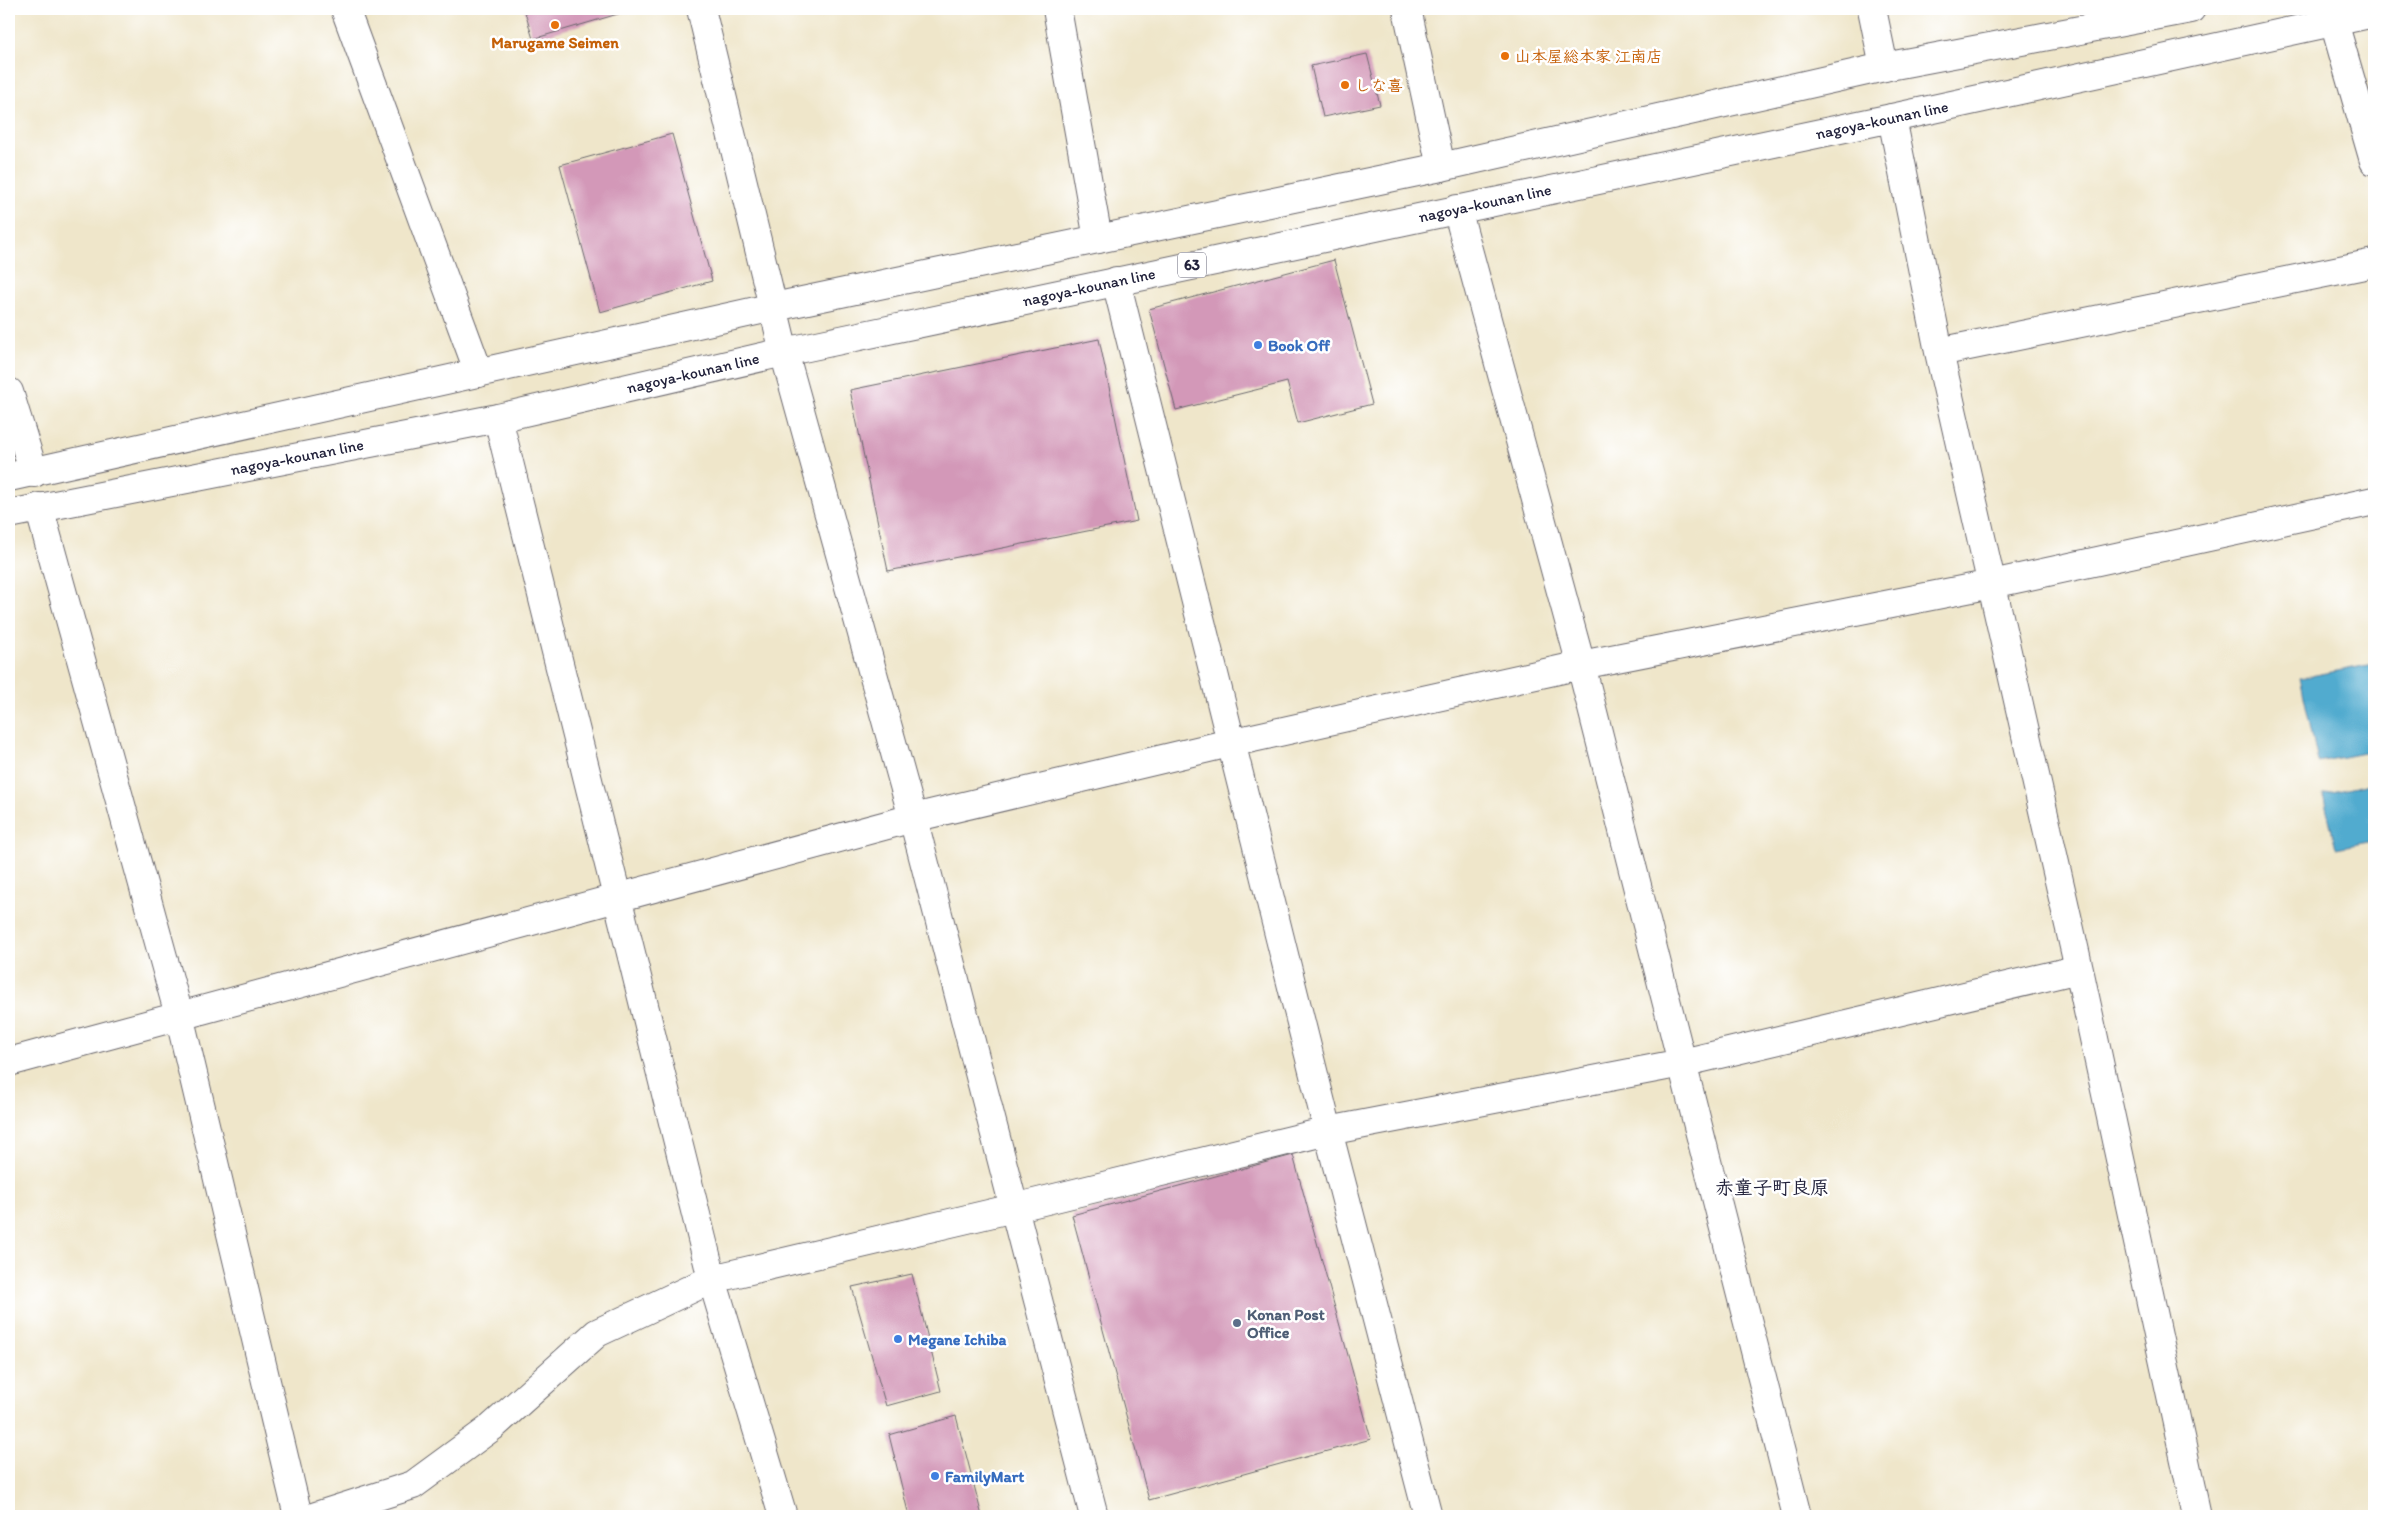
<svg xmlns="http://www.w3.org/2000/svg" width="2383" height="1525" font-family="Itim,'Klee One',sans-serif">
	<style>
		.water { fill: #51abcf; stroke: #3a6685 }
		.building { fill: #d398b8 }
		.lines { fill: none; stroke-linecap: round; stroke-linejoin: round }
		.street-casing { stroke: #6a676d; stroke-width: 30 }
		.secondary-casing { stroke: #6a676d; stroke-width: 30 }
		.primary-casing { stroke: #6a676d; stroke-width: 30 }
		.street { stroke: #fff; stroke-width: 28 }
		.secondary { stroke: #fff; stroke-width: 28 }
		.primary { stroke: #fff; stroke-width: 28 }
		.food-dot { fill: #e8710a; stroke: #fff; stroke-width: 2 }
		.shop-dot { fill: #3f7fe0; stroke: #fff; stroke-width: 2 }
		.service-dot { fill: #5c6f8a; stroke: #fff; stroke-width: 2 }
		.labels { text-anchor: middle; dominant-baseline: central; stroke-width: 5; stroke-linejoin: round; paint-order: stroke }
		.shield { fill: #fff; stroke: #646476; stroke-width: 1 }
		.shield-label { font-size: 15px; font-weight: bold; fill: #22223b }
		.food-label { font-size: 16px; font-weight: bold; fill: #c56008; stroke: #fff; text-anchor: start }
		.street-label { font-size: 16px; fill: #22223b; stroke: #fff }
		.shop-label { font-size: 16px; font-weight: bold; fill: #366cbe; stroke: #fff; text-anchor: start }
		.service-label { font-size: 16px; font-weight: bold; fill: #4e5e75; stroke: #fff; text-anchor: start }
		.quarter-label { font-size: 19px; font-weight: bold; fill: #22223b; stroke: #fff }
	</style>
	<rect width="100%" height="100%" fill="#fff"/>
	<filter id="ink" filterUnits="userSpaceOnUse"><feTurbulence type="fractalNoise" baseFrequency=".02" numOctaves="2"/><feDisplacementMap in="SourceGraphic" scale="10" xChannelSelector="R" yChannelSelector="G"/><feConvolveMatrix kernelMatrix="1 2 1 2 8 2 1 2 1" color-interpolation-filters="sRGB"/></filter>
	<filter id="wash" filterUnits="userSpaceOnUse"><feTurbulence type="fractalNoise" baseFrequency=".0096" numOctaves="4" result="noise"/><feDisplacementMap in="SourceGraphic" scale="20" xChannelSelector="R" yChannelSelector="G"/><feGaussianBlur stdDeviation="1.12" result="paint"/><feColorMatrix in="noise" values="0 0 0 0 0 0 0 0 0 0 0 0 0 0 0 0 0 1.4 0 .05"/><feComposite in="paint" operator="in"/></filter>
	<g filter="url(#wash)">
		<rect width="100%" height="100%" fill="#efe6ca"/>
		<path class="water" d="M2374,664V751L2318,762L2300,678Z
			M2374,783V841L2336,848L2323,794Z"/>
		<g id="blocks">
			<path class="building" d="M524,9H627L628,11L533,39Z
				M1367,54L1380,105L1323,117L1311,66Z
				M672,134L712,281L600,312L560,165Z
				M1334,260L1372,404L1298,423L1287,382L1176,410L1149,309Z
				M1099,339L1137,521L888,571L850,390Z
				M1293,1155L1371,1439L1149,1500L1072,1215Z
				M912,1274L941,1391L886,1406L852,1287Z
				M956,1416L982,1516H909L889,1435Z"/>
		</g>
	</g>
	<g filter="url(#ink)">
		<use href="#blocks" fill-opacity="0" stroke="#6a676d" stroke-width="1"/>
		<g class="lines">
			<defs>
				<path id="street" d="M345,9L479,373
					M1057,9L1098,239
					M1407,9L1441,167
					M1872,9L1884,67
					M2334,22L2374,161
					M1892,118L1939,352L2079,969L2197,1516
					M1457,209L1581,665L1797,1516
					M1116,281L1328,1131L1428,1516
					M1939,352L2374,263
					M9,392L34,473
					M498,418L712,1279L783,1516
					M39,507L179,1015L298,1516
					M9,1062L913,818L1230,743L1581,665L1992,584L2374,501
					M316,1516L413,1485L492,1427L597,1333L712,1279L1014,1208L1328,1131L1682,1063L2079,969"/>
				<path id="secondary" d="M701,9L784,352L913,818L1094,1516"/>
				<path id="primary" d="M9,477L774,307L1441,167L1884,67L2191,9
					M9,514L498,418L784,352L1892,118L2374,13"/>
			</defs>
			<use href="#street" class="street-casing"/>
			<use href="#secondary" class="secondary-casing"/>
			<use href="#primary" class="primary-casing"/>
			<use href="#street" class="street"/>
			<use href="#secondary" class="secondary"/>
			<use href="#primary" class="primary"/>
		</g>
	</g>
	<g class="food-dot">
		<circle cx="555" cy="25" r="5"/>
		<circle cx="1505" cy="56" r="5"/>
		<circle cx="1345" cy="85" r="5"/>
	</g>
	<g class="shop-dot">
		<circle cx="1258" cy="345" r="5"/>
		<circle cx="898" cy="1339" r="5"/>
		<circle cx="935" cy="1476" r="5"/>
	</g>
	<circle class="service-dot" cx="1237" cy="1323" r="5"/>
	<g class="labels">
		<rect class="shield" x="1178" y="252.5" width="28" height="25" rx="4"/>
		<g class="shield-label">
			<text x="1192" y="265">63</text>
		</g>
		<g class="food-label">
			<text x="555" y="42" text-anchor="middle">Marugame Seimen</text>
			<text x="1515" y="56">山本屋総本家 江南店</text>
			<text x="1355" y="85">しな喜</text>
		</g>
		<g class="street-label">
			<text transform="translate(1882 120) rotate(-12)">nagoya-kounan line</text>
			<text transform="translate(1485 203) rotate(-12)">nagoya-kounan line</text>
			<text transform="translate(1089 287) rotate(-12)">nagoya-kounan line</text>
			<text transform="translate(693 373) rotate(-13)">nagoya-kounan line</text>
			<text transform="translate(297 457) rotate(-11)">nagoya-kounan line</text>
		</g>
		<g class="shop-label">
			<text x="1268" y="345">Book Off</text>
			<text x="908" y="1339">Megane Ichiba</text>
			<text x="945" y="1476">FamilyMart</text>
		</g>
		<g class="service-label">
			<text x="1247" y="1314">Konan Post<tspan x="1247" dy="18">Office</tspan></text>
		</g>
		<g class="quarter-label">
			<text x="1772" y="1187">赤童子町良原</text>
		</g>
	</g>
	<rect width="2383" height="1525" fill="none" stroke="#fff" stroke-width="30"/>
</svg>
